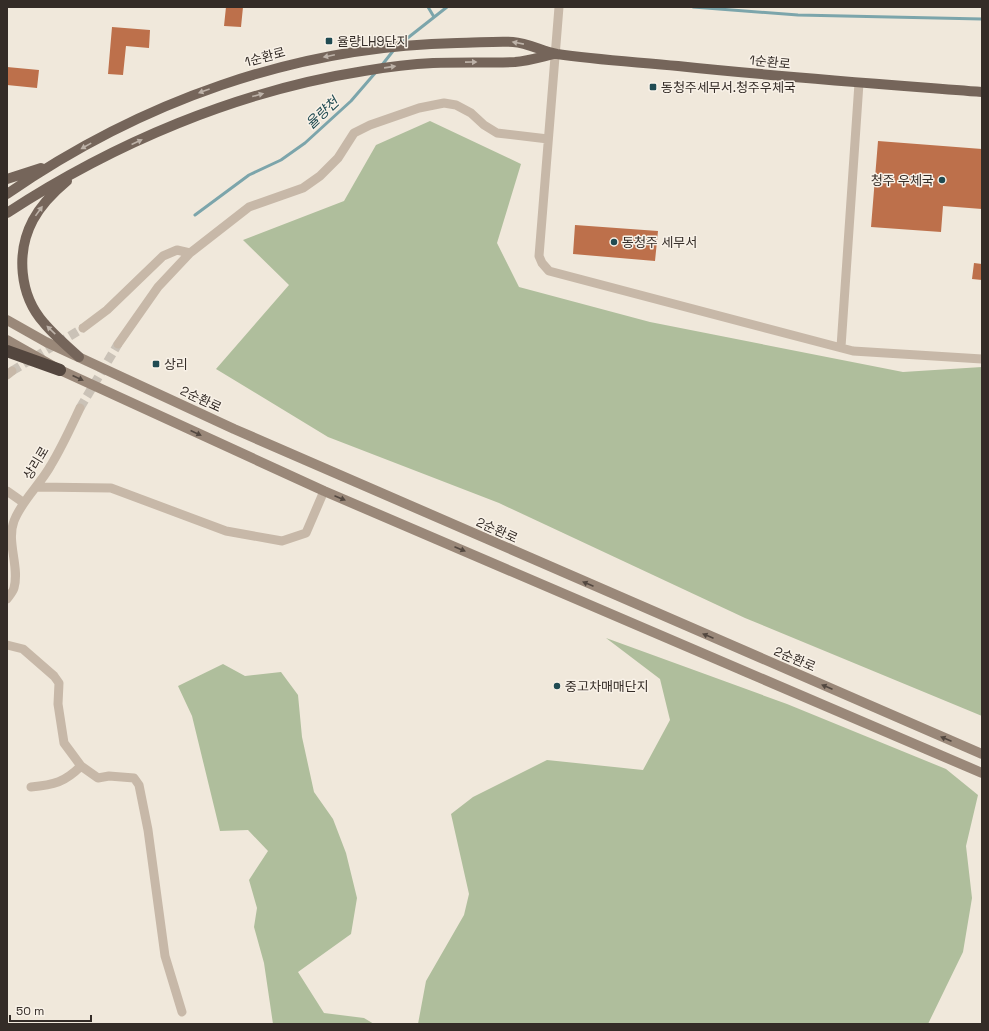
<svg xmlns="http://www.w3.org/2000/svg" width="989" height="1031" font-family="'Space Grotesk','Noto Sans KR',sans-serif">
	<style>
		.green { fill: #afbe9c }
		.lines { fill: none; stroke-linecap: round; stroke-linejoin: round }
		.stream { stroke: #7ca5ab; stroke-width: 3 }
		.building { fill: #bd704b }
		.street-tunnel { stroke: #cac2b7; stroke-width: 9; stroke-dasharray: 9 4.5; stroke-linecap: butt }
		.street { stroke: #c7b8a8; stroke-width: 9 }
		.secondary { stroke: #9a8879; stroke-width: 10 }
		.primary { stroke: #75655a; stroke-width: 10 }
		.highway { stroke: #54473f; stroke-width: 12 }
		.oneway { fill: #bdb2a8 }
		.oneway2 { fill: #534840 }
		.poi-dot { fill: #204b52; stroke: #f8f1e7; stroke-width: 1.5 }
		.labels { text-anchor: middle; dominant-baseline: central; stroke-width: 3; stroke-linejoin: round; paint-order: stroke }
		.poi-label { font-size: 13px; fill: #342c27; stroke: #f8f1e7; text-anchor: start }
		.street-label { font-size: 13px; fill: #342c27; stroke: #f8f1e7 }
		.water-label { font-size: 14px; font-style: italic; fill: #204b52; stroke: #f8f1e7 }
	</style>
	<rect width="100%" height="100%" fill="#f0e8db"/>
	<path class="green" d="M430,121L521,164L497,243L519,287L650,322L903,372L982,367V716L745,618L499,503L328,437L216,369L289,285L243,240L344,201L376,145Z
		M606,638L787,704L946,769L978,795L966,846L972,898L963,952L928,1024H418L426,981L464,915L469,894L451,814L473,797L547,760L643,770L670,720L660,679Z
		M223,664L245,676L281,672L298,695L302,737L314,792L333,819L346,853L357,898L351,934L298,972L324,1013L364,1018L374,1024H273L264,963L254,927L257,908L249,880L268,851L248,830L220,831L192,716L178,686Z"/>
	<g class="lines">
		<path class="stream" d="M428,7L434,17
			M693,7L798,15L982,19
			M400,44L447,7
			M382,65L393,51
			M195,215L249,175L281,160L305,143L351,101L376,72"/>
	</g>
	<path class="building" d="M226,7H243L241,27L224,26Z
		M112,27L150,30L149,48L126,46L123,75L108,74Z
		M7,67L39,70L37,88L7,85Z
		M878,141L982,149V209L943,206L941,232L871,227Z
		M575,225L658,231L655,261L573,254Z
		M974,263L982,264V280L972,279Z"/>
	<g class="lines">
		<path class="street-tunnel" d="M12,371L83,328
			M80,408L118,344"/>
		<path class="street" d="M559,7L539,256L542,263L549,271L853,351L982,359
			M83,328L107,310L163,256L177,250L190,253
			M118,344L158,287L190,253L249,207L303,188L320,176L338,158L354,133L370,125L419,108L444,103L456,105L471,113L484,125L497,133L548,139
			M841,347L859,83
			M7,375L12,371
			M37,487L111,488L226,531L282,541L306,533L324,491
			M7,491L24,503
			M7,599C9,596 13,592 14,588C20,567 6,542 14,521C22,500 40,485 51,465C62,447 71,427 80,408
			M7,645L23,649L54,676L59,683L58,704L64,743L81,766L98,778L109,776L134,778L139,785L148,830L165,956L182,1012
			M31,787C54,785 65,782 81,766"/>
		<path class="secondary" d="M7,320L46,342L234,429L982,754
			M7,340L60,370L324,491L982,773"/>
		<path class="primary" d="M7,179L41,168
			M67,181C55,191 41,205 33,220C16,252 19,295 44,323C54,335 67,346 79,357
			M7,194C140,102 295,46 457,43C476,43 495,41 513,42C528,43 542,51 557,54C597,60 638,62 678,66C780,77 881,84 982,92
			M7,213C114,143 237,91 364,71C387,67 410,64 433,63C461,62 488,63 515,62C528,61 541,57 554,54"/>
		<path class="highway" d="M7,351L60,370"/>
	</g>
	<defs><path id="oneway-solid" d="M-6-.8H1V-3.2L6.5 0L1 3.2V.8H-6Z"/></defs>
	<g class="oneway">
		<use href="#oneway-solid" transform="translate(518 43) rotate(-169)"/>
		<use href="#oneway-solid" transform="translate(329 56) rotate(168)"/>
		<use href="#oneway-solid" transform="translate(471 62) rotate(-1)"/>
		<use href="#oneway-solid" transform="translate(390 67) rotate(-8)"/>
		<use href="#oneway-solid" transform="translate(204 91) rotate(160)"/>
		<use href="#oneway-solid" transform="translate(258 95) rotate(-15)"/>
		<use href="#oneway-solid" transform="translate(137 142) rotate(-25)"/>
		<use href="#oneway-solid" transform="translate(86 146) rotate(151)"/>
		<use href="#oneway-solid" transform="translate(39 211) rotate(-54)"/>
		<use href="#oneway-solid" transform="translate(51 330) rotate(-136)"/>
	</g>
	<g class="oneway2">
		<use href="#oneway-solid" transform="translate(78 378) rotate(25)"/>
		<use href="#oneway-solid" transform="translate(196 433) rotate(25)"/>
		<use href="#oneway-solid" transform="translate(340 498) rotate(23)"/>
		<use href="#oneway-solid" transform="translate(460 549) rotate(23)"/>
		<use href="#oneway-solid" transform="translate(588 584) rotate(-157)"/>
		<use href="#oneway-solid" transform="translate(708 636) rotate(-157)"/>
		<use href="#oneway-solid" transform="translate(827 687) rotate(-157)"/>
		<use href="#oneway-solid" transform="translate(946 739) rotate(-157)"/>
	</g>
	<g class="poi-dot">
		<rect x="325" y="37" width="8" height="8" rx="2"/>
		<rect x="649" y="83" width="8" height="8" rx="2"/>
		<circle cx="942" cy="180" r="4"/>
		<circle cx="614" cy="242" r="4"/>
		<rect x="152" y="360" width="8" height="8" rx="2"/>
		<circle cx="557" cy="686" r="4"/>
	</g>
	<g class="labels">
		<g class="poi-label">
			<text x="337" y="41">율량LH9단지</text>
			<text x="661" y="87">동청주세무서.청주우체국</text>
			<text x="934" y="180" text-anchor="end">청주 우체국</text>
			<text x="622" y="242">동청주 세무서</text>
			<text x="164" y="364">상리</text>
			<text x="565" y="686">중고차매매단지</text>
		</g>
		<g class="street-label">
			<text transform="translate(265 57) rotate(-15)">1순환로</text>
			<text transform="translate(770 62) rotate(6)">1순환로</text>
			<text transform="translate(201 399) rotate(25)">2순환로</text>
			<text transform="translate(36 463) rotate(-59)">상리로</text>
			<text transform="translate(497 530) rotate(24)">2순환로</text>
			<text transform="translate(795 659) rotate(23)">2순환로</text>
		</g>
		<g class="water-label">
			<text transform="translate(322 113) rotate(-43)">율량천</text>
		</g>
	</g>
	<rect width="989" height="1031" fill="none" stroke="#342c27" stroke-width="16"/>
	<path d="M10 1015v6h81v-6" fill="none" stroke="#342c27" stroke-width="2"/>
	<text x="16" y="1015" font-size="12" fill="#342c27" stroke="#f8f1e7" stroke-width="3" paint-order="stroke">50 m</text>
</svg>
